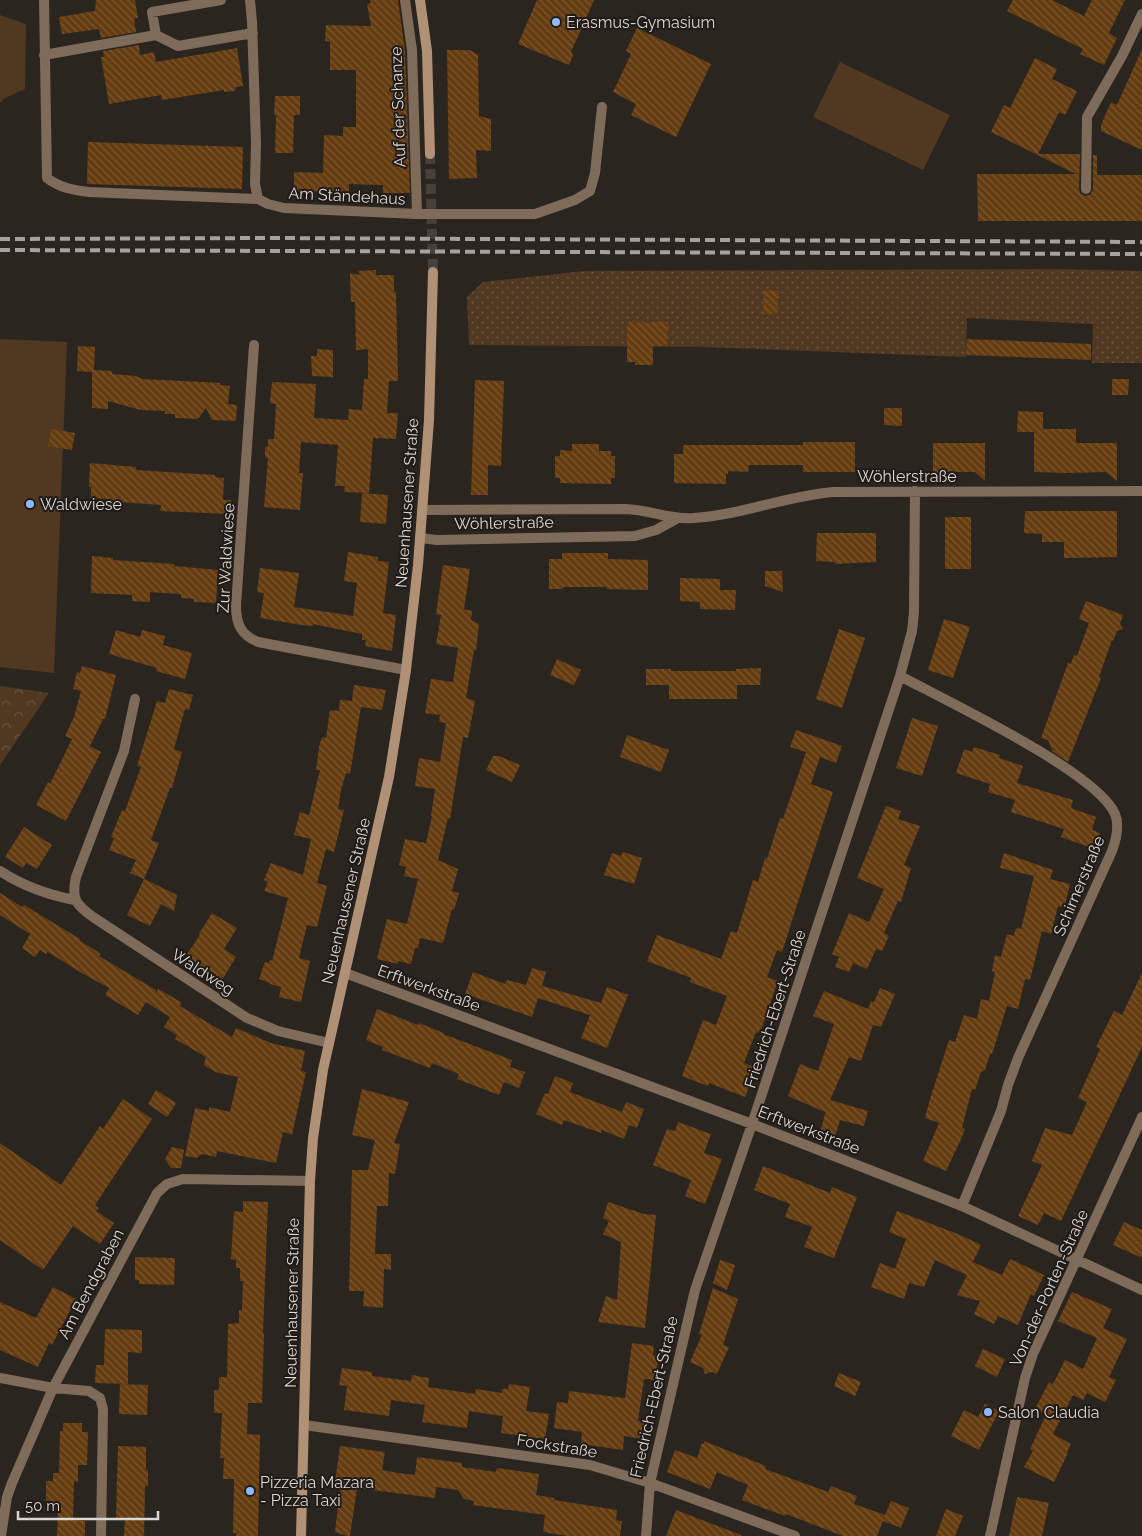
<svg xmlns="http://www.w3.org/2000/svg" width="1142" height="1536" font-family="Raleway,sans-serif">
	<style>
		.green { fill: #513821 }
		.forest { fill: url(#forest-crowns) }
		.garden { fill: url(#garden-dots) }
		.building { fill: url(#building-back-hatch) }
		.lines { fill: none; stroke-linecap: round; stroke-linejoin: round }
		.secondary-tunnel { stroke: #45403b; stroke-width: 10; stroke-dasharray: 10 5; stroke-linecap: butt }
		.street { stroke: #7f6b59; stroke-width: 10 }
		.secondary { stroke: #b19175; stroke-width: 10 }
		.rail { stroke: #a5a19c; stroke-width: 4; stroke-dasharray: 10 5; stroke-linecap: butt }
		.poi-dot { fill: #8fb8fd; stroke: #211b17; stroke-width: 2 }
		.labels { text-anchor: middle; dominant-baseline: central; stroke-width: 4; stroke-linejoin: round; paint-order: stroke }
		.poi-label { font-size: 16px; fill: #dbd7d3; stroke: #211b17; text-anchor: start }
		.street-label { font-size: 16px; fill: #dbd7d3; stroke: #211b17 }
	</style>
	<defs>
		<pattern id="forest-crowns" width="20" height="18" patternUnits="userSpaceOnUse" patternTransform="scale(1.25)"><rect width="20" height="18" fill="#513821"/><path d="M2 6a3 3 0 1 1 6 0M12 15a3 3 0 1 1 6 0" fill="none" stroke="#695440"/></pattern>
		<pattern id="garden-dots" width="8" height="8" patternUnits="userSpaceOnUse" patternTransform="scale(1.25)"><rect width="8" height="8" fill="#513821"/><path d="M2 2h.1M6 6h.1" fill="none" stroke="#695440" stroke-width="1.8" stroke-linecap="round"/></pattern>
		<pattern id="building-back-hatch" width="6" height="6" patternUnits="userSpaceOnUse" patternTransform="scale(1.25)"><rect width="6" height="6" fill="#653c10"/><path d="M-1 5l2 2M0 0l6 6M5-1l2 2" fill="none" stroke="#7a5732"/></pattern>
	</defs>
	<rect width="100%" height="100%" fill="#2b2520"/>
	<path class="green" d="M0,15L26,24L25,89L3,99L2,102H0Z
		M840,62L950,115L923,170L813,117Z
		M0,339L67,342L54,673L0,667Z"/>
	<path class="forest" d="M0,686L49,693L0,765Z"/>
	<path class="garden" d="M1053,269L1142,271V363H1092L1093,324L967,318L966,357L702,347L469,345L467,297L483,282L584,271Z"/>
	<path class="building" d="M96,0H135L138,18L134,19L136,32L101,38L99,29L62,34L59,17L95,11Z
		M370,0H398L405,51L410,193H383V185L349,184V192L294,191V172L323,173L324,135L343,136V127H356V70H330V42L325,41L326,25L371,26L367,4L371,3Z
		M537,0H594L571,52L573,55L569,65L518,44Z
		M1013,0H1052L1084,16L1092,0H1125L1109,33L1117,38L1104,65L1080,54L1083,49L1007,11Z
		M637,28L711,64L676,137L631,115L636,104L613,92L631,54L626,51Z
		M139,45L140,55L154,52L156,62L237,48L243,86L236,87L235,91L224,92V90L162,100L161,95L109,104L101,57H104L103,51Z
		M1142,49V150L1101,131V125L1111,102L1117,105Z
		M447,50H470L478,55L479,116L491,119V151L476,150L477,178L449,179Z
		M1035,58L1057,69L1052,79L1077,91L1065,115L1059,112L1038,154H1080L1079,189L1080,193L1085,196L1090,195L1093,190V155H1097V175H1142V221H978L977,174H1076L991,132L1004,105L1010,108Z
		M275,96H300V115H294L293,153H275L276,115H274Z
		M88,142L243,147L242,189L87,184Z
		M376,270V275H394V292H396L398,381H389L387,413H398L396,439L373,438L369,493L344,492L345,486H335L338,445L301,442L299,473H303L300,510L264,507L268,459L265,456V448L268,446V439H274L276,404L270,403L272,382L316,384L314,418L348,420L349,409L362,410L364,379H368V349L356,350L355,302H351L350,273L360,275L358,271Z
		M764,290L779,291L777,314H763Z
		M652,321L668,322L667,346H653V365H635V362H627V322L652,323Z
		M967,339L1091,344V360L966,355Z
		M78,346L95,347L94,370L112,371V374L136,376L143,379L220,383V385L230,386L228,404L237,405L236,421L212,420L206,408L198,419L175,418V414H165V411L141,410L108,401V409L92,408V372L77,371Z
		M317,349L333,350V377L312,376L311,356H317Z
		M1112,379H1129L1128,395H1112Z
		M475,380L504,381L501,466L488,465V495H471Z
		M884,408H902V426L884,425Z
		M1018,411L1043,412V429H1076V443H1117V481L1106,472L1068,473L1034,472V432H1017Z
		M51,429L75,433L72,450L48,446Z
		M803,442H855V472H803V465H749L748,472L728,471V474H726V484L674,483V454H683V445H803Z
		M933,443H985V481L975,472H944L933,482Z
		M572,444H599V451H611V456H615V478H611V484L560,483V478H555V456H560V450L572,451Z
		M90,463L136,467V470L215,475V477L224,478L223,500H231L230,514L160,511L161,505L106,501V499L91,498V487H89Z
		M362,493L388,495L386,524L360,522Z
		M1025,511H1117V557L1064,558V542H1042V534L1024,533Z
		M945,517H971V569H945Z
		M817,533H876V562L835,564V562L816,561Z
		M348,552L378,557V561L389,562L383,613L396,615L392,651L365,646L366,640H362V634L313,624V626L301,625L260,618L264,593L257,592L260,568L299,573L294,607L353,616L357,583L344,581Z
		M562,553H608V559L648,560V590L608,589L606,587H564L562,589H549V559H562Z
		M92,556L113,558V560L174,564V566L218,570L216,603L194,602V599L181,598V594L150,592V602L132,601V595L91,593Z
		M443,565L470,569L464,609L472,611L471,620L479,624L476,650H474L466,698L475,701L468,738L463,737L450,819L448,818L438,860L458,869L452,891L459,893L454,910L452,909L443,943L420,938L418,948H415L411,964L398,961V964L377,959L387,919L407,924L418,879L404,876L406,867L399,865L405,839L426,843L432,816H431L435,789L415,786L419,758L440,762L446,723L439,722L440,715L425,713L431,679L453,682L458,648L436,644L441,615L436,614Z
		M765,571H782L783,592L765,586Z
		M680,578L720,579V590H736L735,610L700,609V602L680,601Z
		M1086,601L1123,615L1120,624L1123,629L1117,631L1113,641L1112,640L1099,677L1101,678L1068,762L1053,752L1048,740L1041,738L1068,663L1071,664L1074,655L1077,656L1089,623L1079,619Z
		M944,619L970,627L953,678L928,670Z
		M839,629L865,638L842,708L816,699Z
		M116,630L140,637L142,630L165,636L163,645L192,653L185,679L156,671L157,668L109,654Z
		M557,659L581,670L574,685L550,675Z
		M82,666L116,675L105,719H103L90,746L101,752L66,821L36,805L48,782L50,784L72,739L65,736L74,717L81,691L73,689L77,672L80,673Z
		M761,668L760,685H737V699H669V685H646V669H671V671H736V669Z
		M354,685L386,690L382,710L361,707L350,774L346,773L341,790L338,809L344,810L334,852L326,849L317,883L327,886L317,927L307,925L299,958L310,961L301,1002L279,997L281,987L270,984V983L259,979L265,962L269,963L270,960L272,961L288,898L264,891L268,882L264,880L271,863L303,875L311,839L294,835L300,812L309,815L320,770H316L319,747L322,737L326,738L330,710L339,711L340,700L352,701Z
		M169,689L193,695L189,710L185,709L174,749L182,752L172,788H170L151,840L159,843L144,879L177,895L174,911L161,904L150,926L127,915L144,879L130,873L136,860L109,850L114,838L111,837L122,810L125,811L141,767L137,766L157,701L165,703Z
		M912,718L938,726L922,776L896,768Z
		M796,730L842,746L836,763L820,757L811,784L833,792L782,952L777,950L767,977L778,981L760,1033L756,1032L744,1063L756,1068L745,1097L709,1083L708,1086L682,1076L703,1020L716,1025L727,996L690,982L691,978L647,961L657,935L721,959L731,931L737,933L753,880L758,882L765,858L767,859L780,818L783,819L806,752L790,747Z
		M627,735L669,750L661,772L620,757Z
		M974,747L1000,755L999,758L1023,766L1017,783L1073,800L1071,808L1096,817L1092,830L1100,833L1095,849L1061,837L1064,829L1011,812L1015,800L988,792L990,784L956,773L964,749L972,752Z
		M493,756H499L520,765L512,782L486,770Z
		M886,806L901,811L898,819L920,826L904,865L911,868L901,902L898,901L884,933L889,936L882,951L876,949L867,969L853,963L849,972L835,967L839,957L832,954L849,913L869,922L884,889L857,878Z
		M24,827L52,845L37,869L26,863L23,868L5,857Z
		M623,852L642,858L634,884L604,875L612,853L621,856Z
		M1004,853L1053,870L1050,879L1070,884L1064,908L1058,906L1051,934L1042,931L1030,980L1025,979L1018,1009L1007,1006L992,1054H990L985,1070L981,1072L975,1090L972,1089L962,1128L965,1129L962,1137L946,1171L923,1161L939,1123L925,1118L930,1099L949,1040L955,1042L964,1015L977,1019L981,999L989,1001L995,972L992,971L995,955L1001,957L1007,934L1014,936L1016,928L1021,929L1034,876L1000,868Z
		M0,893L22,907L24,905L80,939L79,940L101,954L99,956L156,990V993L158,989L181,1002L180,1006L232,1037L236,1028L271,1043L305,1051L301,1071L306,1072L292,1135L283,1132L276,1163L217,1151L216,1157L202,1154L196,1158L185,1156L195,1108L209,1111V1107L230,1112L238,1077L215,1072L204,1065L206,1057L175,1039L177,1035L164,1027L170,1017L146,1002L138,1015L105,995L109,988L80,972L48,952L46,954L40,950L35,957L22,948L30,934L0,915Z
		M212,913L237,928L224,949L236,957L222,980L202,968L198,974L181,963L200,935L199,934Z
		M532,968L546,972L542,986L601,1003L607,987L628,995L607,1048L581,1038L590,1015L538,998L532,1017L465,994L473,972L505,984L507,980L526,985Z
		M1142,973V1047L1061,1221L1044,1213L1038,1225L1018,1216L1042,1165L1032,1161L1045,1128L1072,1135L1087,1102L1078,1098L1100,1049L1096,1047L1114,1011L1122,1015Z
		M880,988L895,994L881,1027L873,1025L861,1061L849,1057L830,1100L868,1111L864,1126L840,1120L835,1137L820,1133L827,1106L825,1112L788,1096L800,1064L818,1071L834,1024L813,1016L824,991L868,1009L871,1001L874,1002Z
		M377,1009L418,1025L419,1023L444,1033L443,1034L512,1060L510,1067L525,1072L519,1088L504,1082L499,1095L457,1079L459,1074L432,1063L430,1068L382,1050L383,1047L366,1040Z
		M555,1076L573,1083L570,1092L622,1112L626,1102L644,1109L637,1128L629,1125L624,1139L602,1130L601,1133L564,1120L562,1125L536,1114L545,1093L548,1094Z
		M362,1089L409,1102L394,1143L400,1144L395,1174L389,1173L388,1206H377L375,1254H391V1270L384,1269L383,1308L363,1306L364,1291H349L352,1170H368L375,1140L352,1135Z
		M156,1090L176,1103L167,1117L148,1104Z
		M123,1099L152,1119L95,1205L99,1208L96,1211L114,1223L100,1244L73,1226L43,1270L0,1240V1143L61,1185L100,1126L103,1129Z
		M678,1122L711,1134L704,1153L722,1159L705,1204L685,1196L691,1180L653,1165L667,1129L675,1131Z
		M172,1147L184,1150L181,1168H171L165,1159Z
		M763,1166L830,1193L832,1187L857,1197L834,1258L804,1247L812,1227L785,1217L790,1204L754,1190Z
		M243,1201L268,1202L263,1333H264L262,1403H248L247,1434L260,1435L258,1536H236L237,1533H233L234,1479H223L224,1458H220L222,1413H214V1390H219V1377H227L228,1324L239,1323V1310H242L243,1281H240V1268H236V1260L231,1259L234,1211L243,1212Z
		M608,1202L644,1214L656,1215L645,1328L598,1322L606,1296L617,1300L621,1242L603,1234L609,1221L603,1218Z
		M897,1211L958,1234L981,1245L973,1262L1002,1275L1010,1259L1044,1275L1034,1296L1031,1294L1018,1325L998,1316L994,1324L974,1314L980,1301L957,1295L967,1275L935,1260L924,1287L909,1283L904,1299L871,1287L880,1263L895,1269L906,1239L889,1232Z
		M1124,1222L1142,1230V1258L1113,1245Z
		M135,1257L175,1258L174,1285L139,1284V1280H135Z
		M720,1260L735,1265L727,1290L713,1283Z
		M53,1287L76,1299L52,1345L49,1343L38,1367L0,1350V1302L36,1318Z
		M713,1288L738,1299L723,1345L729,1347L717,1374L712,1372L705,1374L703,1368L690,1362L702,1335L699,1334Z
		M1072,1292L1112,1309L1103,1328L1127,1339L1109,1377L1116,1380L1105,1402L1087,1393L1083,1400L1073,1395L1053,1434L1071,1444L1067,1452L1068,1453L1054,1482L1024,1467L1033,1451L1030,1449L1046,1415L1035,1409L1049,1382L1053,1384L1065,1360L1083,1369L1097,1338L1058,1321Z
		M105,1329L142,1330V1353L128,1352V1384L95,1383L96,1365H104Z
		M632,1343L654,1346L653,1355L659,1356L655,1380L644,1379L638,1421L646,1422L644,1439L624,1436L623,1450L581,1444L582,1432L554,1428L557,1402L568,1403L569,1391L625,1398Z
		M983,1349L1005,1359L997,1377L975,1366Z
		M342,1368L372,1372V1376L411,1381L412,1375L429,1378L428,1387L475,1394L476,1389L502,1393V1389H508L509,1384L530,1387L526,1411L549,1414L545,1439L501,1433L503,1416L488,1414L469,1411L467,1428L422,1422L425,1405L391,1400L389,1416L344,1410L347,1386L339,1385Z
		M839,1373L861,1382L855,1396L834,1386Z
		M120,1384L148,1385L147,1415L119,1414Z
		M985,1404L999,1411L979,1450L951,1436L964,1410L978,1417Z
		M63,1423H82V1432H88L87,1465H78V1482L74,1481L73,1520L85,1521V1536H57L58,1503H46V1481H53V1473H59L60,1431H63Z
		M704,1441L766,1466L765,1469L828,1492L831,1486L857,1496L854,1504L885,1515L891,1501L909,1508L901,1528L883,1521L877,1536H843L786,1514L785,1516L742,1500L748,1485L717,1472L710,1489L667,1472L675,1450L697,1458L702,1443L704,1444Z
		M118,1446L146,1447V1470H148V1486H145L144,1536H124L125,1519H116Z
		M340,1446L385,1452L382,1470L398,1473L415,1475L417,1457L462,1463V1467L496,1472L497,1468L539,1474L536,1495L554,1498V1500L617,1510L616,1520L622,1521L620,1536H568L543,1532L545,1515L473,1505L474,1501L464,1499L458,1490L436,1487L435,1498L357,1488L350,1536H347L335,1532L340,1490L334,1489Z
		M1017,1497L1049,1503L1042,1536H1009Z
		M946,1509L963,1516L955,1536H936Z
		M676,1510L741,1535V1536H666Z"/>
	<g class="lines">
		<path class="secondary-tunnel" d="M430,154L433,272"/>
		<path class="street" d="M44,0L47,178C60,188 73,190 89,192L258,199L268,204L284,208L417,214H535L575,200L590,191L595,173L602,107
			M250,0L252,22L256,143L255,184L258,199
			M405,0L412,50L417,214
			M156,35L178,46L253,33
			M44,55L156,35L152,12L221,0
			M1086,189L1087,117L1122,56L1142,14
			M254,345L236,606C236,624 241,635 258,642L406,670
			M422,510L626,509C650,510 670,520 694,518C741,515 786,496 833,492L1142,491
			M420,538L437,540L635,536L656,530L676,519
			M900,676C945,700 1097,772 1115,814C1120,826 1116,840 1112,851L1018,1058L1008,1085L1001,1111L962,1206
			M135,699L124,751L76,877C71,899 76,905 93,917L247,1018L278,1031L329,1043
			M0,871C23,886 48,895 75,900
			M345,973L752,1124L962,1206L1142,1290
			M0,1378L53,1388L89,1391L100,1398L103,1409L101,1536
			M304,1425L590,1465L650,1483L795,1536
			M1,1536L7,1497L12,1483L53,1388L157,1193L167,1184L183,1179L310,1181
			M646,1536L650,1483L695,1290L752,1124L900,676L912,631L914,612L915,491
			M990,1536L1025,1378L1033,1354L1142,1117"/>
		<path class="secondary" d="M420,0L427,51L430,154
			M301,1536L310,1181L313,1138L323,1070L389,777L406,670L418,565L429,420L433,272"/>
		<path class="rail" d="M0,239L269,238L1142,242
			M0,250L1142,254"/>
	</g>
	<g class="poi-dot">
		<circle cx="556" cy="22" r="5"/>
		<circle cx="30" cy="504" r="5"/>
		<circle cx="988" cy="1412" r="5"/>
		<circle cx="250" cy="1491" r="5"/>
	</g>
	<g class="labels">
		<g class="poi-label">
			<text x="566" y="22">Erasmus-Gymasium</text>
			<text x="40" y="504">Waldwiese</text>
			<text x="998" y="1412">Salon Claudia</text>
			<text x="260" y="1482">Pizzeria Mazara<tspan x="260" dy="18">- Pizza Taxi</tspan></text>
		</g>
		<g class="street-label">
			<text transform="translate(398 107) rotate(-92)">Auf der Schanze</text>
			<text transform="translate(347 196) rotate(3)">Am Ständehaus</text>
			<text x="907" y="476">Wöhlerstraße</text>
			<text transform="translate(407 503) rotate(-86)">Neuenhausener Straße</text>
			<text transform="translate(504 523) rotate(-1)">Wöhlerstraße</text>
			<text transform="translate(226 558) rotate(-87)">Zur Waldwiese</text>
			<text transform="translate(1079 886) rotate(-67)">Schirnerstraße</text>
			<text transform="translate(346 901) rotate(-77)">Neuenhausener Straße</text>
			<text transform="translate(203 972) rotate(33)">Waldweg</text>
			<text transform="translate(429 988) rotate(20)">Erftwerkstraße</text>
			<text transform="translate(775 1009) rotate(-72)">Friedrich-Ebert-Straße</text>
			<text transform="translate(809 1130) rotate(21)">Erftwerkstraße</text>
			<text transform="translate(91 1284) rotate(-62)">Am Bendgraben</text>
			<text transform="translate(1049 1288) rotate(-66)">Von-der-Porten-Straße</text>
			<text transform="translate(292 1303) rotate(-89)">Neuenhausener Straße</text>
			<text transform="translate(654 1397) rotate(-77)">Friedrich-Ebert-Straße</text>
			<text transform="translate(557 1446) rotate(9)">Fockstraße</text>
		</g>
	</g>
	<path d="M18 1511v8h140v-8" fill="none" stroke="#dbd7d3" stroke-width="2.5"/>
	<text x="25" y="1511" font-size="15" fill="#dbd7d3" stroke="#211b17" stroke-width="4" paint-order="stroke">50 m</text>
</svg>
